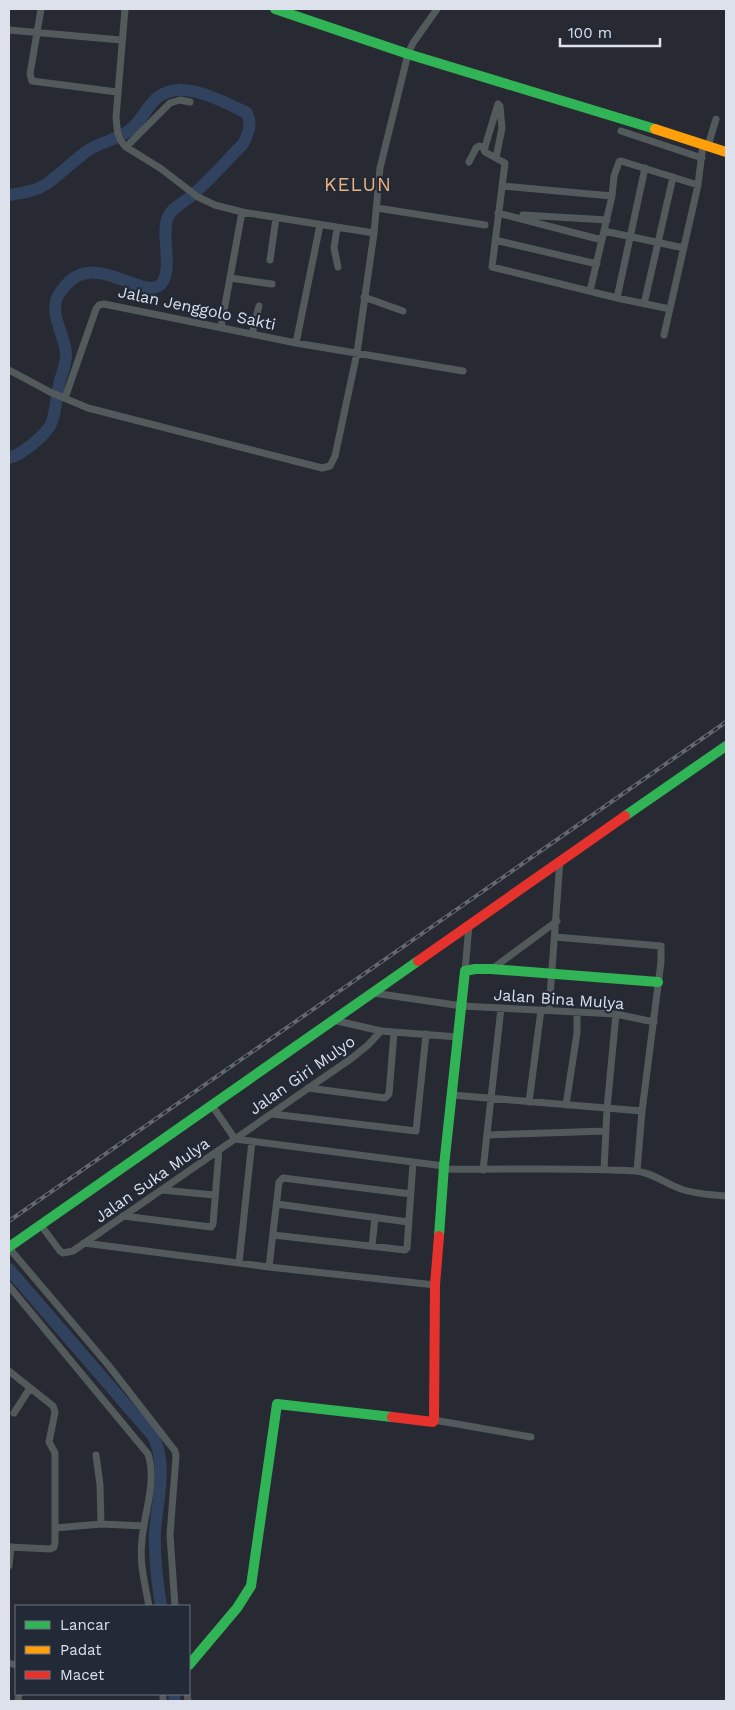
<svg xmlns="http://www.w3.org/2000/svg" width="735" height="1710" font-family="'Work Sans',sans-serif">
	<style>
		.lines { fill: none; stroke-linecap: round; stroke-linejoin: round }
		.river { stroke: #30425d; stroke-width: 12 }
		.street { stroke: #535a5c; stroke-width: 7 }
		.fast { stroke: #30b455; stroke-width: 10 }
		.slow { stroke: #ff9f0a; stroke-width: 10 }
		.jam { stroke: #e5322d; stroke-width: 10 }
		.rail-casing { stroke: #64696d; stroke-width: 4 }
		.rail { stroke: #222937; stroke-width: 2; stroke-dasharray: 5.5; stroke-linecap: butt }
		.labels { text-anchor: middle; dominant-baseline: central; stroke-width: 4.5; stroke-linejoin: round; paint-order: stroke }
		.street-label { font-size: 16px; fill: #dde1eb; stroke: #222937 }
		.quarter-label { font-size: 19px; letter-spacing: 1px; fill: #efb37b; stroke: #222937 }
	</style>
	<rect width="100%" height="100%" fill="#272a32"/>
	<g class="lines">
		<path class="river" d="M9,195C22,193 37,191 48,183C63,172 75,159 90,149C103,141 120,139 131,129C142,120 147,106 158,97C183,78 223,102 247,113C252,125 249,132 243,144C226,161 209,181 190,197C182,204 172,207 168,217C160,234 174,270 161,284C143,302 97,250 66,285C62,290 57,295 56,301C52,318 64,335 66,352C67,364 61,374 59,385C56,397 56,415 50,426C43,437 21,455 9,458
			M9,1269L153,1436C168,1465 157,1501 155,1532C154,1558 157,1581 161,1606
			M174,1694L175,1701"/>
		<path class="street" d="M41,9L30,74L32,81L117,92
			M125,9L116,117C117,128 117,139 126,147L160,168L198,197L215,205L242,212L374,233
			M9,30L121,40
			M498,104L484,150L485,152L505,163L492,267L617,298L670,309
			M621,131L702,158
			M708,146L716,119
			M126,147L170,103L180,100L190,102
			M496,158L502,128L500,106L498,104
			M469,162L476,148L479,146L485,148
			M502,186L612,196
			M377,208L485,225
			M498,213L602,240
			M523,215L607,220
			M337,228L334,248L338,267
			M604,231L684,248
			M495,240L597,264
			M270,260L276,218
			M230,278L272,284
			M590,291L612,196L614,176L619,162L621,161L698,185
			M364,297L403,311
			M617,298L645,168
			M644,304L673,177
			M221,327L242,212
			M252,334L259,306
			M664,335L698,185L703,144
			M296,343L320,225
			M9,370L50,392L88,408L322,468L330,466L335,456L357,353L374,233L380,168L408,54L413,43L437,9
			M65,398L96,309L99,305L104,304L296,343L463,371
			M492,969L557,921
			M465,971L469,925
			M373,993L462,1006L616,1014L654,1022
			M549,1010L560,860
			M333,1020L381,1031L458,1037
			M308,1088L385,1098L389,1094L394,1032
			M452,1095L642,1111L661,962V946L555,937
			M529,1102L541,1010
			M211,1104L235,1139L444,1166
			M566,1105L577,1033V1012
			M272,1114L416,1131L426,1034
			M487,1135L606,1131
			M444,1169C507,1170 571,1167 635,1171C652,1172 666,1184 681,1189C695,1194 711,1195 726,1196
			M483,1170L501,1008
			M604,1170L607,1109L616,1014
			M637,1171L642,1111
			M162,1190L214,1195
			M277,1204L408,1222
			M123,1216L211,1227L213,1224L219,1150
			M40,1224L60,1251L63,1253L73,1251L352,1058L368,1045L381,1031
			M273,1235L405,1250L407,1248L413,1162
			M84,1243L269,1267L435,1285
			M372,1246L375,1217
			M9,1248L109,1366L175,1451L176,1456L170,1535L175,1606
			M239,1263L252,1141
			M269,1267L279,1182L283,1178L411,1194
			M9,1286L148,1454C157,1481 144,1514 142,1540C139,1563 145,1584 149,1606
			M9,1371L53,1406L55,1412L49,1442L55,1453V1542L54,1547L50,1549L9,1547
			M14,1413L30,1388
			M434,1420L531,1437
			M96,1455L100,1485L101,1524
			M55,1528L101,1524L144,1526
			M9,1566L11,1547
			M9,1663L16,1665
			M163,1694V1701
			M187,1694L188,1701
			M18,1701L19,1694"/>
		<path class="fast" d="M275,9L408,54L655,129
			M625,816L726,746
			M439,1236L444,1166L465,971L475,969H491L658,982
			M9,1247L418,961
			M189,1665L237,1608L251,1586L277,1404L392,1417"/>
		<path class="slow" d="M655,129L726,152"/>
		<path class="jam" d="M418,961L625,816
			M392,1417L433,1422L434,1420L435,1285L439,1236"/>
		<defs>
			<path id="rail" d="M9,1221L726,722"/>
		</defs>
		<use href="#rail" class="rail-casing"/>
		<use href="#rail" class="rail"/>
	</g>
	<g class="labels">
		<g class="street-label">
			<text transform="translate(197 308) rotate(12)">Jalan Jenggolo Sakti</text>
			<text transform="translate(559 999) rotate(4)">Jalan Bina Mulya</text>
			<text transform="translate(302 1075) rotate(-35)">Jalan Giri Mulyo</text>
			<text transform="translate(152 1180) rotate(-35)">Jalan Suka Mulya</text>
		</g>
		<g class="quarter-label">
			<text x="358" y="184">KELUN</text>
		</g>
	</g>
	<rect width="735" height="1710" fill="none" stroke="#dde1eb" stroke-width="20"/>
	<rect x="15" y="1605" width="175" height="90" fill="#222937" stroke="#6d737f"/>
	<rect x="25" y="1621" width="25" height="8" fill="#30b455" stroke="#6d737f"/>
	<text x="60" y="1630" font-size="15" fill="#dde1eb">Lancar</text>
	<rect x="25" y="1646" width="25" height="8" fill="#ff9f0a" stroke="#6d737f"/>
	<text x="60" y="1655" font-size="15" fill="#dde1eb">Padat</text>
	<rect x="25" y="1671" width="25" height="8" fill="#e5322d" stroke="#6d737f"/>
	<text x="60" y="1680" font-size="15" fill="#dde1eb">Macet</text>
	<path d="M560 38v8h100v-8" fill="none" stroke="#dde1eb" stroke-width="2.5"/>
	<text x="568" y="38" font-size="15" fill="#dde1eb" stroke="#222937" stroke-width="4" paint-order="stroke">100 m</text>
</svg>
